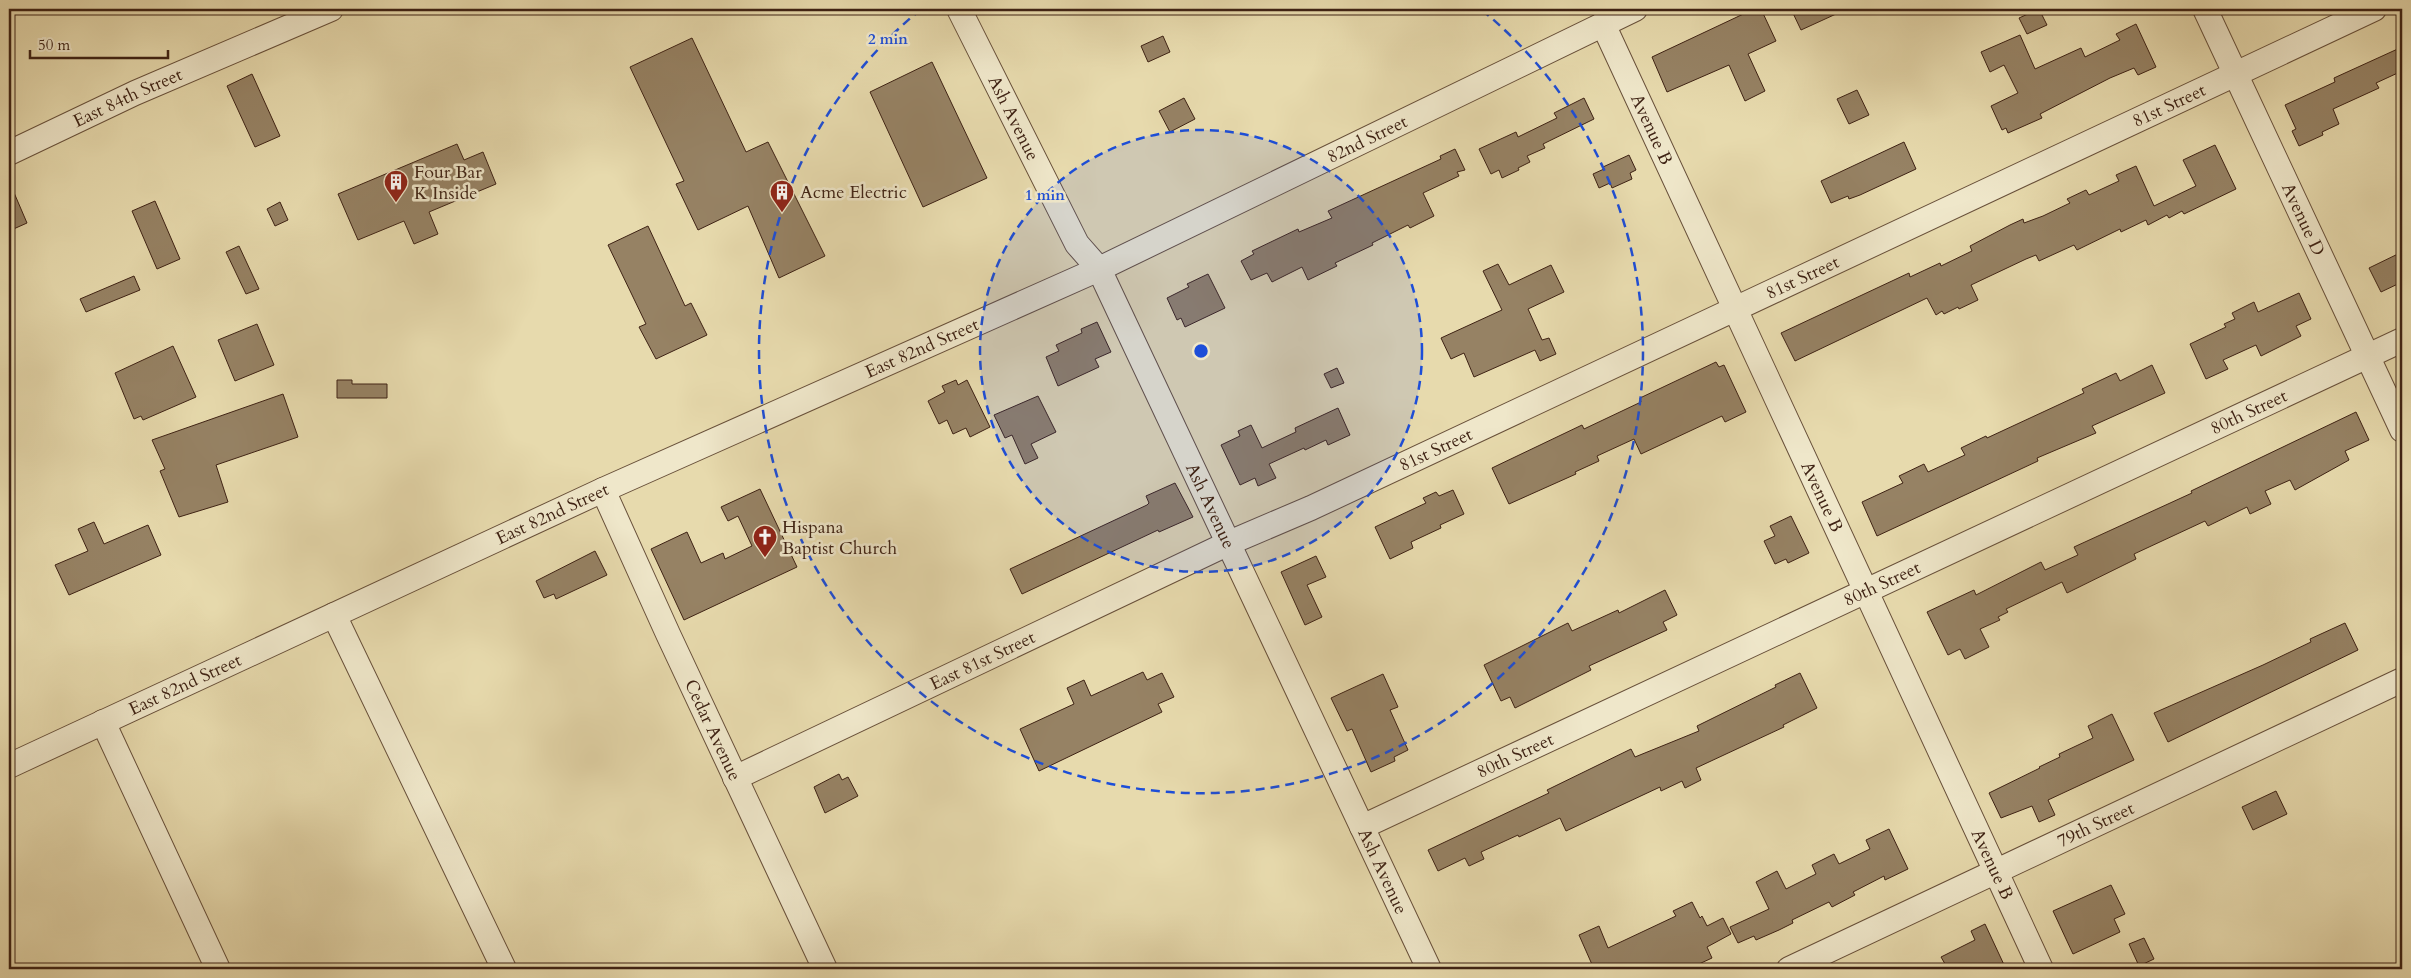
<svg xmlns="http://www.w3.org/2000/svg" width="2411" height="978" font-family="Cardo,serif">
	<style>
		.building { fill: #968264; stroke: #3e2214 }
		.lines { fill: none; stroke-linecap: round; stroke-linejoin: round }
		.minor-casing { stroke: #68503a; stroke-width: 26 }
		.minor { stroke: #efe7ca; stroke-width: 24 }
		.ring { fill: none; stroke: #1d4ed8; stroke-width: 2.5; stroke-dasharray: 9 6 }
		.labels { text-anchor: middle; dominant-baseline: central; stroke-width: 5; stroke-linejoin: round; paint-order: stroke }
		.street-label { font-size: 18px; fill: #3e2214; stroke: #efe7ca }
		.poi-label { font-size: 18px; fill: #3e2214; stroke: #efe7ca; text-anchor: start }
		.centre { fill: #1d4ed8; stroke: #efe7ca; stroke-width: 2.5 }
		.ring-label { font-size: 15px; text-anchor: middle; font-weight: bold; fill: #1d4ed8; stroke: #efe7ca; stroke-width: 5; stroke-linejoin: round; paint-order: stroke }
	</style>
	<rect width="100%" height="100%" fill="#e7daad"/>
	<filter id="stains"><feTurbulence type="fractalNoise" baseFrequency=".004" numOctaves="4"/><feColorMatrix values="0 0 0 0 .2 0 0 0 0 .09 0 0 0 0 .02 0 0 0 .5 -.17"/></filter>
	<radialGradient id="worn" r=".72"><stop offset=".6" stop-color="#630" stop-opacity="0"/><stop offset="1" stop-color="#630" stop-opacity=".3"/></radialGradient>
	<path class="building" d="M1754,9H1761L1776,41L1748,54L1765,91L1745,101L1729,65L1667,92L1652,57Z
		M1791,9H1847L1801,30Z
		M2039,9L2047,25L2027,34L2019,18Z
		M2136,24L2156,67L2138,75L2134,68L2110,78L2040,114L2042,118L2008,133L2006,128L2002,130L1991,106L2018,93L2004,65L1990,72L1981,52L2020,35L2035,69L2081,48L2085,57L2120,40L2116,34Z
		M1163,36L1170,52L1148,62L1141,46Z
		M692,38L746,152L768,142L825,256L779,278L748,206L698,230L676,184L684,181L630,67Z
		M2402,47V71L2376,83L2379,88L2333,109L2339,124L2322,132L2323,135L2299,146L2292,131L2296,129L2285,105L2335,82L2334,78Z
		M932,62L987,178L923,207L870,92Z
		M252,74L280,136L255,147L227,86Z
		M1857,90L1869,115L1849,124L1837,99Z
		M1184,98L1195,119L1170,132L1159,111Z
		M1584,98L1594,119L1543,144L1545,148L1527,156L1530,162L1518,168L1519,170L1502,178L1499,170L1491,174L1479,149L1516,132L1518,137L1557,118L1554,113Z
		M1904,142L1916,169L1860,195L1849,199L1848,196L1831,203L1821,181Z
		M457,144L464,160L483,152L496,184L429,212L438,234L414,244L404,221L358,240L338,194Z
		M2215,145L2236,189L2184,214L2182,211L2169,218L2167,215L2148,225L2146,220L2121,232L2120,229L2077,250L2074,245L2039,261L2036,255L2026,259L1971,285L1978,300L1959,309L1958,307L1944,314L1942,311L1936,315L1927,298L1795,361L1781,333L1909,273L1910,277L1940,263L1941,266L1972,251L1970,246L2010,225L2023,219L2024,223L2043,216L2070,203L2067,199L2086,190L2089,195L2119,181L2116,175L2136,166L2154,206L2196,186L2183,160Z
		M1455,149L1465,170L1457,172L1459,176L1423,193L1434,216L1410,228L1408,225L1372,243L1373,245L1335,263L1337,266L1308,280L1302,267L1272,282L1267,273L1251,280L1241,261L1254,254L1252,251L1298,229L1299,232L1332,218L1328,211L1441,159L1440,156Z
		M1629,155L1636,170L1630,173L1632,179L1612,188L1610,183L1599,188L1593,174L1604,169L1603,167Z
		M9,181L27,223L9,231Z
		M155,201L180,259L157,269L132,211Z
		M280,202L288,220L275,226L267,209Z
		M648,226L685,306L691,303L707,335L656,359L639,327L646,324L608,245Z
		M239,246L259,289L246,294L226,252Z
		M2402,252V282L2381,292L2369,268Z
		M1498,264L1509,285L1551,265L1564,292L1528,309L1542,340L1549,338L1556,354L1540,361L1535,350L1474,377L1464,353L1451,359L1441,338L1502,310L1483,271Z
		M1208,274L1225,308L1185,327L1181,318L1177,320L1167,298L1189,287L1187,284Z
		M134,276L140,290L86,312L80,299Z
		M2299,293L2311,319L2296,326L2301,336L2261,356L2256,345L2223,360L2228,369L2206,379L2190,344L2226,327L2224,324L2235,319L2232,313L2254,302L2258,312Z
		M1097,322L1111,352L1095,359L1099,367L1058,386L1046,357L1059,351L1056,345L1082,333L1081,329Z
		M257,324L274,365L235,381L218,340Z
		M173,346L196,397L143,420L141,416L134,419L115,373Z
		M1716,362L1719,367L1724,365L1746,412L1725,422L1722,416L1641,454L1634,439L1597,456L1599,461L1575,472L1576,474L1509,504L1492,468L1582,425L1584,429L1641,402L1640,398Z
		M2152,365L2165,393L2092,426L2096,433L2037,458L2038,461L1877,536L1862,502L1903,483L1899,476L1924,464L1928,472L1965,455L1961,448L1986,436L1987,438L2084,393L2082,389L2116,373L2120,381Z
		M1337,368L1344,383L1331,388L1324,374Z
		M337,380H352V384H387V398H337Z
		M956,380L958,385L967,380L990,427L970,437L966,428L953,434L947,420L939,424L928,401L945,392L942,386Z
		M283,394L298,437L216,465L228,502L179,517L160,471L165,469L152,440Z
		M1038,396L1056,432L1031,444L1038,458L1025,464L1012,435L1005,438L994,415Z
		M1338,408L1350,435L1328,445L1326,440L1305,450L1304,448L1269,464L1276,478L1258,486L1255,478L1240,485L1221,445L1240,436L1238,431L1251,425L1262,448L1296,432L1295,428Z
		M2356,412L2369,440L2345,451L2349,460L2295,490L2290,480L2265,491L2271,504L2250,514L2247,507L2208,526L2205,521L2134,554L2136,559L2067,593L2062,582L2006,609L2008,612L1998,617L2000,620L1980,629L1989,647L1965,659L1960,649L1948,655L1927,612L1974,590L1976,595L2041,562L2045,570L2078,555L2074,547L2192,493L2191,491Z
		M1175,483L1193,517L1159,532L1158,530L1022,594L1010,569L1147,505L1149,503L1146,496Z
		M760,489L797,567L684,620L651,549L687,532L701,563L723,553L725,559L752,546L738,516L728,521L721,507Z
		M1453,490L1464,514L1440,525L1441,528L1411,542L1413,548L1390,559L1375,527L1426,503L1423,498L1436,492L1439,496Z
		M1791,516L1809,553L1788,563L1786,559L1775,564L1764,541L1775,536L1770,526Z
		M94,522L104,544L148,525L161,555L69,595L55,565L88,551L78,529Z
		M595,551L607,575L556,599L554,594L544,598L536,581Z
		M1316,556L1326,577L1307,585L1322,617L1305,625L1281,572Z
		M1665,590L1677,615L1663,622L1667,630L1589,666L1591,670L1515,708L1510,697L1501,701L1484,665L1568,623L1572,631L1618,610L1619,613Z
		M2345,623L2358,650L2168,742L2154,713L2263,665L2311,642L2310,639Z
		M1143,672L1147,680L1162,673L1174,697L1158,704L1162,712L1039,771L1020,729L1074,704L1067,688L1084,680L1091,696Z
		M1800,673L1817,708L1783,725L1784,727L1696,768L1701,780L1685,788L1682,781L1661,791L1660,787L1566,831L1560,818L1519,837L1518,835L1481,852L1484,859L1469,866L1465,858L1438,871L1428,850L1549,793L1547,790L1631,749L1635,757L1699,731L1697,726L1776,687L1775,685Z
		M1383,674L1398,707L1390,710L1408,750L1394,757L1395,761L1371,772L1352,729L1347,731L1331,698Z
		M2112,714L2134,760L2048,800L2055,815L2039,822L2032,806L2001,818L1989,793L2040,768L2039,767L2060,757L2059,754L2093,738L2088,726Z
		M839,774L842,780L848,777L858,796L825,813L814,787Z
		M2276,791L2287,814L2253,830L2242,807Z
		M1889,829L1908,869L1885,880L1884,876L1853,892L1855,895L1832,907L1829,902L1792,920L1793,923L1779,930L1756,940L1754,936L1738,943L1730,927L1769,909L1756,882L1777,871L1786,889L1816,874L1812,865L1834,854L1839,864L1870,849L1866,840Z
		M2111,885L2125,914L2114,919L2120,932L2073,954L2053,911Z
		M1692,902L1700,918L1702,916L1707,926L1723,918L1731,934L1707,947L1712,958L1688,969H1594L1579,935L1599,926L1608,948L1676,916L1673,911Z
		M1985,924L2006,969H1948L1941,957L1975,940L1971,931Z
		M2144,938L2154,959L2139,966L2129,944Z"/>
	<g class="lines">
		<defs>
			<g id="minor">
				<path id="s1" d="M959,9L1077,244L1099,269L1429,969"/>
				<path id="s2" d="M2205,9L2402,430"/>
				<path id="s3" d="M1603,24L2041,969"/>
				<path id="s4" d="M9,153L135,93L331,9"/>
				<path id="s5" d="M603,490L668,634L825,969"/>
				<path d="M334,615L504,969"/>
				<path d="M103,722L218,969"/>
				<path id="s6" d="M9,766L603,490L1099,269L1635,9"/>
				<path id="s7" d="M735,778L1229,543L1311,508L2374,9"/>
				<path id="s8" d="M1362,827L2402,340"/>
				<path id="s9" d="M1789,969L2402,680"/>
			</g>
		</defs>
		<use href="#minor" class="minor-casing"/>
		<use href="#minor" class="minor"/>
	</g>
	<circle cx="1201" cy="351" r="221" fill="#1d4ed8" fill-opacity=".12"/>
	<g class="ring">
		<circle cx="1201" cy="351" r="221"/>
		<path d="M1482 10A442 442 0 1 1 920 10"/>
	</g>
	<defs>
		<symbol id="building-pin" viewBox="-11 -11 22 30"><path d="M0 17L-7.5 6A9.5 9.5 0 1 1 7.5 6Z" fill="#8f2418" stroke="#efe7ca"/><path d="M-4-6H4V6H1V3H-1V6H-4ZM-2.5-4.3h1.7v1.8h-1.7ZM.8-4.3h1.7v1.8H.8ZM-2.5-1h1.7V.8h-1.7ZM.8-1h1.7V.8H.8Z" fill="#fff"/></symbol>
		<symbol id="church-pin" viewBox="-11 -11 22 30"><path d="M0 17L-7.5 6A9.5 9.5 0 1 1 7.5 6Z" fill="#8f2418" stroke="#efe7ca"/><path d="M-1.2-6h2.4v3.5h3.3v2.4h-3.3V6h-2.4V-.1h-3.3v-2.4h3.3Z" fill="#fff"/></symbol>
	</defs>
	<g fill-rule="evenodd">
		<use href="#building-pin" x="382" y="168" width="28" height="38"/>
		<use href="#building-pin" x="768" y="178" width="28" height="38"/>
		<use href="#church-pin" x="751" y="523" width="28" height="38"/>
	</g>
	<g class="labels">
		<g class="street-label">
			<text stroke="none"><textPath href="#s4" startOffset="131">East 84th Street</textPath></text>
			<text stroke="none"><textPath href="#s7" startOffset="1584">81st Street</textPath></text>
			<text stroke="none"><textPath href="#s1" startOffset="122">Ash Avenue</textPath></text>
			<text stroke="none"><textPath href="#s3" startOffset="116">Avenue B</textPath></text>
			<text stroke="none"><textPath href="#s6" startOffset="1496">82nd Street</textPath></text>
			<text stroke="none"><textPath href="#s2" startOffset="232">Avenue D</textPath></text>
			<text stroke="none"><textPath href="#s7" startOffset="1179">81st Street</textPath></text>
			<text stroke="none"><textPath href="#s6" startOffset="1004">East 82nd Street</textPath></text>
			<text stroke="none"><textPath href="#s8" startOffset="979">80th Street</textPath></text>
			<text stroke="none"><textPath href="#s7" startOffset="774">81st Street</textPath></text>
			<text stroke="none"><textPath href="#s3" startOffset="521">Avenue B</textPath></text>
			<text stroke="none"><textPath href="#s1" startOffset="558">Ash Avenue</textPath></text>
			<text stroke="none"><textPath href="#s6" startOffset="599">East 82nd Street</textPath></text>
			<text stroke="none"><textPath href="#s8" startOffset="574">80th Street</textPath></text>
			<text stroke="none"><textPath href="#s7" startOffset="274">East 81st Street</textPath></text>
			<text stroke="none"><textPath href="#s6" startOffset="194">East 82nd Street</textPath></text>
			<text stroke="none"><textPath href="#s5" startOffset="264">Cedar Avenue</textPath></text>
			<text stroke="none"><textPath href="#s8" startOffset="169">80th Street</textPath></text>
			<text stroke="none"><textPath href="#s9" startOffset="339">79th Street</textPath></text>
			<text stroke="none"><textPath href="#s3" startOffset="926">Avenue B</textPath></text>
			<text stroke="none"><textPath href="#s1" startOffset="962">Ash Avenue</textPath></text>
		</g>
		<g class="poi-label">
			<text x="414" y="172">Four Bar<tspan x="414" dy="21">K Inside</tspan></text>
			<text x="800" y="192">Acme Electric</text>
			<text x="782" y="527">Hispana<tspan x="782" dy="21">Baptist Church</tspan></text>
		</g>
	</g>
	<circle cx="1201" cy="351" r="8" class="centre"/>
	<g class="ring-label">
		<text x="888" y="44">2 min</text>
		<text x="1045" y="200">1 min</text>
	</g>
	<rect width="2411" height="978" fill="none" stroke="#e7daad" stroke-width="30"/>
	<rect x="10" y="10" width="2391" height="958" fill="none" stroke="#3e2214" stroke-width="2.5"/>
	<rect x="15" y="15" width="2381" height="948" fill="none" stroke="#3e2214"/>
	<path d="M30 50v8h138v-8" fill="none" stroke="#3e2214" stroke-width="2.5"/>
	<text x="38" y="50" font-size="15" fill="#3e2214" stroke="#efe7ca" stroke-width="4" paint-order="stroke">50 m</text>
	<rect width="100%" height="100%" filter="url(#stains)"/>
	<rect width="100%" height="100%" fill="url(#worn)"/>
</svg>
